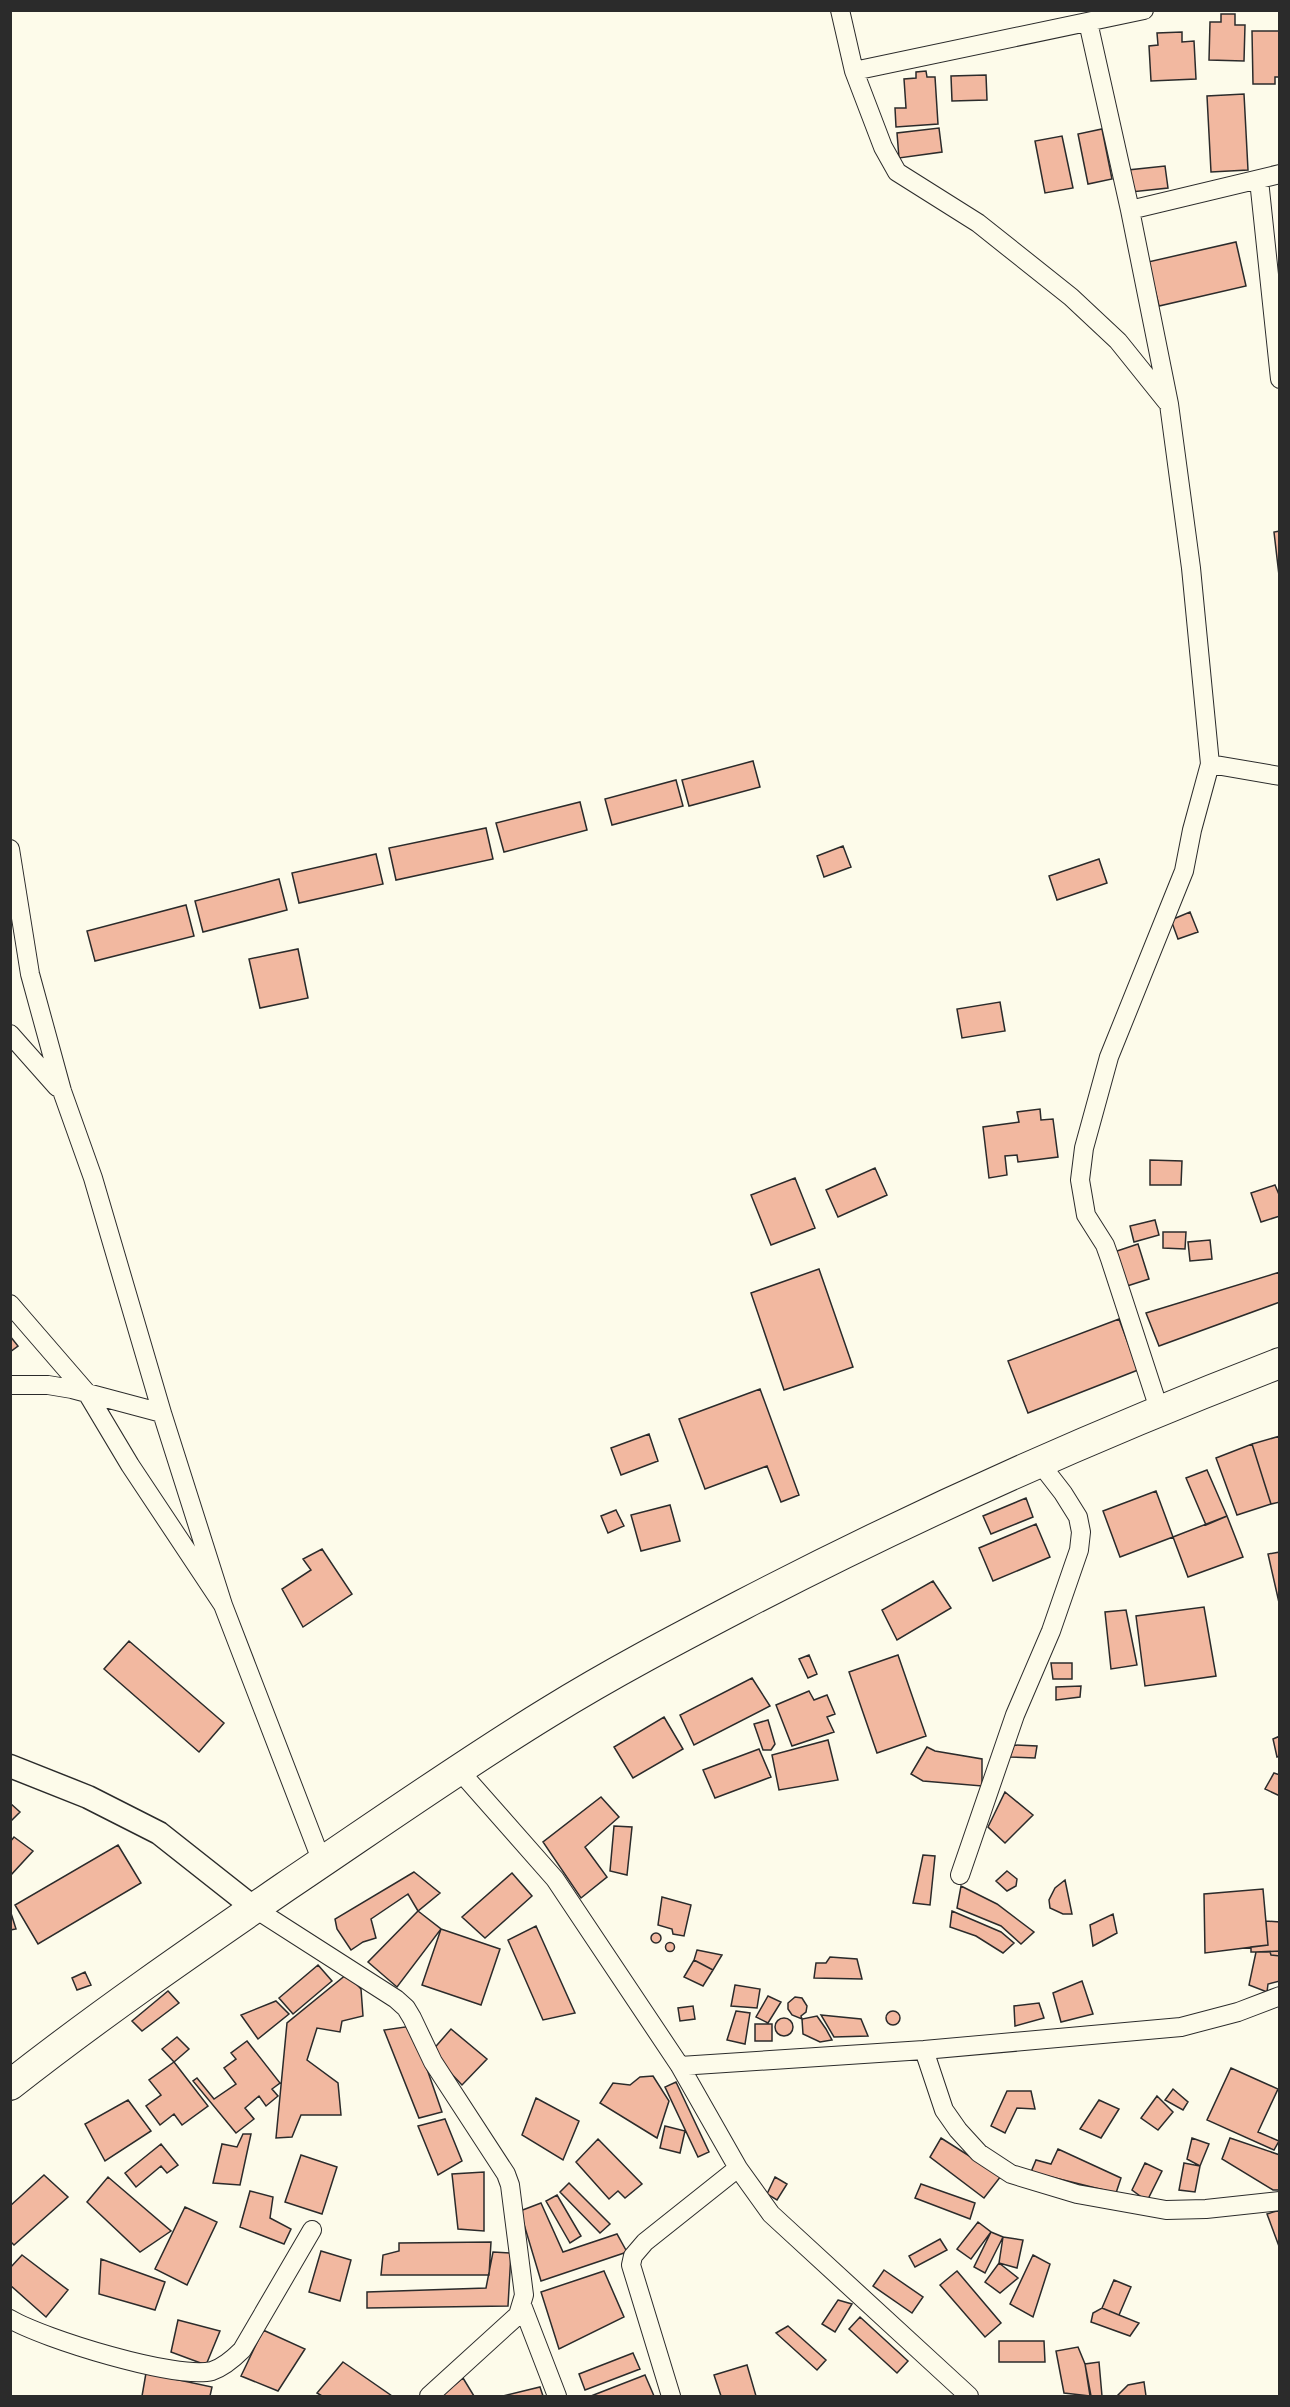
<svg xmlns="http://www.w3.org/2000/svg" width="1290" height="2407" font-family="'DejaVu Sans',sans-serif">
	<style>
		.building { fill: #f2b8a0; stroke: #2b2b2b; stroke-width: 1.5 }
		.lines { fill: none; stroke-linecap: round; stroke-linejoin: round }
		.minor-casing { stroke: #2b2b2b; stroke-width: 20 }
		.tertiary-casing { stroke: #2b2b2b; stroke-width: 25 }
		.trunk-casing { stroke: #2b2b2b; stroke-width: 32 }
		.minor { stroke: #fdfbea; stroke-width: 18 }
		.tertiary { stroke: #fdfbea; stroke-width: 22 }
		.trunk { stroke: #fdfbea; stroke-width: 30 }
	</style>
	<rect width="100%" height="100%" fill="#fdfbea"/>
	<path class="building" d="M1221,14H1235V25H1245L1244,61L1209,60L1210,22H1221Z
		M1252,31H1280V77H1275V84H1253Z
		M1182,32V42L1194,41L1196,79L1151,81L1149,46L1158,45L1157,33Z
		M926,71L927,77H935L938,124L896,127L895,108H906L904,79L916,78V72Z
		M986,75L987,100L952,101L951,76Z
		M1244,94L1248,170L1211,172L1207,96Z
		M939,128L942,152L899,158L897,133Z
		M1102,129L1112,179L1088,184L1078,134Z
		M1062,136L1073,188L1045,193L1035,141Z
		M1165,166L1168,188L1131,192L1128,170Z
		M1236,242L1246,286L1159,306L1148,262Z
		M1280,531V584L1274,532Z
		M753,761L760,787L689,806L682,780Z
		M676,780L683,806L612,825L605,799Z
		M580,802L587,830L504,852L496,823Z
		M486,828L493,859L396,880L389,848Z
		M843,846L851,867L824,877L817,856Z
		M376,854L383,884L299,903L292,873Z
		M1099,859L1107,883L1057,900L1049,876Z
		M279,879L287,910L203,932L195,901Z
		M186,905L194,936L95,961L87,931Z
		M1190,912L1198,932L1178,939L1171,920Z
		M298,949L308,998L260,1008L249,959Z
		M1000,1002L1005,1031L962,1038L957,1009Z
		M1040,1109L1041,1120L1053,1119L1058,1157L1018,1162L1017,1155L1005,1156L1007,1175L989,1178L983,1127L1019,1122L1017,1112Z
		M1150,1160L1182,1161L1181,1185H1150Z
		M875,1168L887,1195L838,1217L826,1190Z
		M795,1178L815,1228L771,1245L751,1195Z
		M1275,1185L1280,1197V1216L1261,1222L1251,1193Z
		M1155,1220L1159,1235L1134,1242L1130,1226Z
		M1163,1232H1186L1185,1249L1163,1248Z
		M1210,1240L1212,1259L1190,1261L1188,1242Z
		M1138,1244L1149,1279L1124,1287L1114,1252Z
		M819,1269L853,1367L784,1390L751,1293Z
		M1280,1272V1302L1159,1346L1146,1313Z
		M1119,1319L1138,1370L1028,1413L1008,1361Z
		M10,1336L18,1346L10,1352Z
		M760,1389L799,1495L781,1502L767,1466L705,1489L679,1419Z
		M649,1434L658,1461L621,1475L611,1448Z
		M1280,1436V1502L1271,1504L1252,1444Z
		M1252,1444L1271,1504L1237,1515L1216,1458Z
		M1207,1470L1227,1516L1206,1525L1186,1478Z
		M1156,1491L1173,1537L1120,1557L1103,1511Z
		M1026,1498L1033,1517L991,1534L983,1516Z
		M670,1505L680,1541L641,1551L631,1515Z
		M616,1510L624,1526L608,1533L601,1516Z
		M1227,1516L1243,1557L1188,1577L1173,1537Z
		M1036,1524L1050,1557L993,1581L979,1548Z
		M322,1549L352,1594L303,1627L282,1589L311,1570L303,1559Z
		M1280,1552V1607L1268,1554Z
		M933,1581L951,1608L897,1640L882,1610Z
		M1204,1607L1216,1676L1145,1686L1136,1616Z
		M1126,1610L1137,1665L1111,1669L1105,1612Z
		M129,1641L224,1723L199,1752L104,1669Z
		M809,1655L817,1674L808,1678L799,1659Z
		M898,1655L926,1736L877,1753L849,1672Z
		M1051,1663H1072V1679H1053Z
		M752,1678L770,1706L694,1745L680,1715Z
		M1081,1686L1080,1697L1056,1700V1687Z
		M809,1691L814,1700L827,1695L835,1714L827,1717L834,1732L792,1746L776,1705Z
		M664,1717L683,1749L633,1778L614,1747Z
		M768,1720L775,1744L771,1750H763L754,1724Z
		M1280,1736V1756L1277,1757L1273,1739Z
		M828,1740L838,1780L779,1790L772,1755Z
		M1014,1745L1037,1746L1035,1758L1010,1757Z
		M927,1747L935,1751L982,1759V1786L923,1781L911,1774Z
		M759,1749L771,1777L715,1798L703,1770Z
		M1274,1773L1280,1775V1796L1265,1789Z
		M1005,1792L1033,1815L1005,1843L988,1827Z
		M601,1797L619,1817L585,1847L607,1877L581,1898L543,1842Z
		M10,1803L20,1812L10,1822Z
		M614,1826L632,1827L627,1875L610,1871Z
		M14,1837L33,1851L10,1876V1842Z
		M118,1845L141,1883L38,1944L15,1905Z
		M923,1855L935,1856L930,1905L913,1903Z
		M1007,1871L1017,1879L1016,1886L1007,1891L996,1881Z
		M414,1872L440,1893L418,1911L408,1894L371,1919L376,1938L363,1942L351,1950L337,1929L335,1919Z
		M512,1873L532,1896L485,1938L462,1917Z
		M1065,1880L1072,1914H1063L1050,1908L1049,1900L1055,1888Z
		M961,1886L997,1904L1034,1932L1021,1944L1001,1926L957,1908Z
		M1263,1889L1268,1945L1205,1953L1204,1894Z
		M662,1897L691,1905L684,1936L673,1934L672,1929L658,1925Z
		M10,1910L16,1929L10,1930Z
		M418,1911L441,1929L397,1987L368,1962Z
		M952,1911L1001,1932L1014,1943L1003,1953L976,1936L950,1927Z
		M1113,1914L1117,1933L1093,1946L1090,1925Z
		M1266,1921L1280,1922V1956L1271,1955L1270,1952H1251V1947L1268,1945Z
		M536,1926L575,2013L543,2020L508,1940Z
		M441,1929L500,1949L481,2005L422,1985Z
		M651 1938a5 5 0 1 1 10 0a5 5 0 1 1-10 0Z
		M665.5 1947a4.5 4.5 0 1 1 9 0a4.5 4.5 0 1 1-9 0Z
		M697,1950L722,1955L713,1970L694,1960Z
		M1280,1951V1981L1268,1984L1267,1992L1249,1985L1256,1952Z
		M830,1957L857,1959L862,1979L814,1978L816,1963H826Z
		M694,1960L713,1970L703,1986L684,1977Z
		M318,1965L332,1981L293,2014L279,1998Z
		M85,1972L91,1985L77,1990L72,1978Z
		M347,1974L361,1989L363,2016L342,2021L340,2032L317,2028L307,2060L338,2083L341,2115H301L292,2137L276,2138L287,2023Z
		M1082,1981L1093,2014L1061,2022L1053,1993Z
		M735,1985L760,1989L757,2008L731,2006Z
		M168,1991L179,2003L142,2031L132,2021Z
		M768,1996L781,2002L768,2023L756,2017Z
		M795,1997L802,1998L807,2006L806,2012L801,2016L802,2019L792,2015L788,2009V2003Z
		M276,2001L289,2014L258,2039L241,2015Z
		M1039,2003L1044,2018L1015,2026L1014,2006Z
		M693,2006L695,2019L680,2021L678,2008Z
		M886 2018a7 7 0 1 1 14 0a7 7 0 1 1-14 0Z
		M736,2011L750,2013L745,2044L727,2040Z
		M821,2015L861,2019L868,2036L834,2037Z
		M817,2016L826,2029L832,2040L820,2042L803,2034L802,2019Z
		M775 2027a9 9 0 1 1 18 0a9 9 0 1 1-18 0Z
		M755,2024H772V2041H755Z
		M412,2026L442,2112L419,2118L384,2030Z
		M451,2029L487,2059L462,2085L431,2052Z
		M177,2037L189,2049L174,2062L162,2049Z
		M247,2041L280,2083L272,2089L278,2096L266,2106L259,2096L245,2108L254,2119L236,2133L193,2081L197,2078L214,2099L236,2084L224,2068L236,2059L231,2053Z
		M174,2062L208,2106L182,2125L174,2114L160,2125L146,2106L161,2095L149,2080Z
		M1231,2068L1278,2089L1258,2132L1279,2141L1274,2150L1207,2120Z
		M653,2076L669,2101L657,2138L600,2103L613,2083L630,2085L640,2077Z
		M676,2082L709,2152L698,2157L665,2087Z
		M1173,2089L1188,2102L1183,2110L1165,2100Z
		M1007,2091H1031L1035,2109L1017,2108L1005,2133L991,2126Z
		M1157,2096L1173,2112L1158,2130L1141,2118Z
		M536,2098L579,2121L563,2160L522,2135Z
		M128,2100L151,2131L105,2161L85,2124Z
		M1099,2100L1119,2109L1101,2138L1080,2129Z
		M445,2119L462,2161L438,2175L418,2126Z
		M665,2126L685,2131L680,2153L660,2148Z
		M243,2134H251L240,2185L213,2183L222,2144L237,2147Z
		M941,2138L1001,2176L984,2198L930,2157Z
		M1192,2138L1209,2144L1200,2166L1187,2159Z
		M1230,2138L1280,2155V2190H1273L1222,2159Z
		M598,2139L642,2184L625,2198L618,2191L609,2199L576,2162Z
		M161,2144L178,2165L167,2173L161,2166L136,2187L125,2173Z
		M1058,2149L1121,2178L1116,2193L1031,2172L1036,2160L1051,2164Z
		M301,2155L337,2167L322,2214L285,2202Z
		M1145,2163L1162,2171L1147,2201L1132,2190Z
		M1184,2163L1200,2166L1195,2192L1179,2190Z
		M484,2172V2231L458,2229L452,2174Z
		M44,2175L68,2197L14,2245L10,2241V2206Z
		M108,2177L171,2231L140,2252L87,2202Z
		M775,2177L787,2184L777,2200L767,2194Z
		M569,2183L610,2224L600,2233L560,2192Z
		M921,2184L975,2203L970,2219L915,2198Z
		M250,2191L273,2197L270,2218L291,2229L284,2244L240,2227Z
		M557,2195L581,2236L570,2243L546,2201Z
		M541,2203L563,2252L617,2234L627,2252L541,2281L520,2211Z
		M185,2207L217,2222L187,2285L155,2269Z
		M1280,2210V2249L1267,2214Z
		M978,2222L991,2232L971,2259L957,2249Z
		M991,2232L1003,2237L985,2273L974,2267Z
		M1003,2237L1023,2240L1017,2268L999,2263Z
		M940,2239L947,2250L915,2267L909,2256Z
		M491,2242L489,2275H381L383,2255L399,2251V2243Z
		M321,2251L351,2260L340,2301L309,2292Z
		M493,2252L511,2253L508,2306L367,2308V2292L486,2288Z
		M22,2255L68,2290L46,2317L10,2285V2268Z
		M1033,2255L1050,2264L1033,2317L1010,2304Z
		M101,2259L165,2282L155,2310L99,2294Z
		M999,2263L1018,2278L1000,2293L985,2282Z
		M884,2270L923,2297L912,2313L873,2286Z
		M604,2271L624,2317L559,2349L541,2292Z
		M957,2271L1001,2323L985,2337L940,2285Z
		M1114,2280L1131,2287L1119,2315L1102,2308Z
		M838,2300L852,2304L835,2332L822,2324Z
		M1102,2308L1119,2315L1139,2323L1130,2336L1091,2322L1093,2313Z
		M860,2317L908,2361L897,2373L849,2329Z
		M178,2320L220,2331L206,2365L171,2352Z
		M788,2326L826,2360L817,2370L776,2333Z
		M263,2330L305,2349L278,2391L241,2376Z
		M999,2341H1044L1045,2362H999Z
		M1078,2347L1085,2364L1090,2396L1064,2393L1056,2351Z
		M633,2353L640,2369L585,2390L579,2374Z
		M343,2362L392,2396H322L317,2393Z
		M1099,2362L1102,2396H1091L1085,2364Z
		M747,2365L756,2396H721L714,2375Z
		M146,2373L212,2387L210,2396H142Z
		M645,2375L654,2396H591Z
		M463,2378L474,2396H441Z
		M1144,2382L1146,2396H1117L1128,2385Z
		M540,2387L543,2396H503Z"/>
	<g class="lines">
		<defs>
			<path id="minor" d="M840,10L854,71L883,147L897,172L978,223L1071,297L1118,341L1167,402
				M1088,22L1130,210L1169,404L1191,568L1210,764L1192,830L1184,871L1109,1057L1084,1148L1080,1180L1086,1215L1105,1245L1110,1259L1159,1409
				M854,71L1144,10
				M1259,180L1280,379
				M1130,210L1280,174
				M1210,764L1280,776
				M10,849L30,974L62,1091L93,1178L162,1413L223,1605
				M10,1034L57,1087
				M10,1304L87,1393L130,1465L223,1605L322,1862
				M10,1385H48L72,1389L162,1413
				M458,1769L555,1879L680,2066L738,2168L771,2214L969,2396
				M960,1875L1015,1715L1051,1631L1079,1550L1081,1532L1078,1517L1063,1493L1039,1462
				M254,1908L396,1999L406,2008L412,2018L433,2062L506,2174L510,2185L524,2295L518,2315L429,2396
				M924,2050L944,2110L958,2130L979,2153L1011,2174L1077,2194L1166,2210L1206,2209L1280,2201
				M680,2066L924,2050L1181,2027L1238,2012L1280,1996
				M522,2305L557,2396
				M10,2319C44,2339 177,2380 212,2371C224,2367 233,2359 242,2350L312,2230
				M671,2396L631,2265L633,2256L645,2242L738,2168"/>
			<path id="tertiary" d="M10,1766L88,1797L159,1833L254,1908"/>
			<path id="trunk" d="M10,2085C99,2015 192,1951 285,1887C373,1828 459,1767 549,1712C612,1673 677,1639 742,1605C917,1514 1096,1434 1280,1363"/>
		</defs>
		<use href="#minor" class="minor-casing"/>
		<use href="#tertiary" class="tertiary-casing"/>
		<use href="#trunk" class="trunk-casing"/>
		<use href="#minor" class="minor"/>
		<use href="#tertiary" class="tertiary"/>
		<use href="#trunk" class="trunk"/>
	</g>
	<rect width="1290" height="2407" fill="none" stroke="#2b2b2b" stroke-width="24"/>
</svg>
